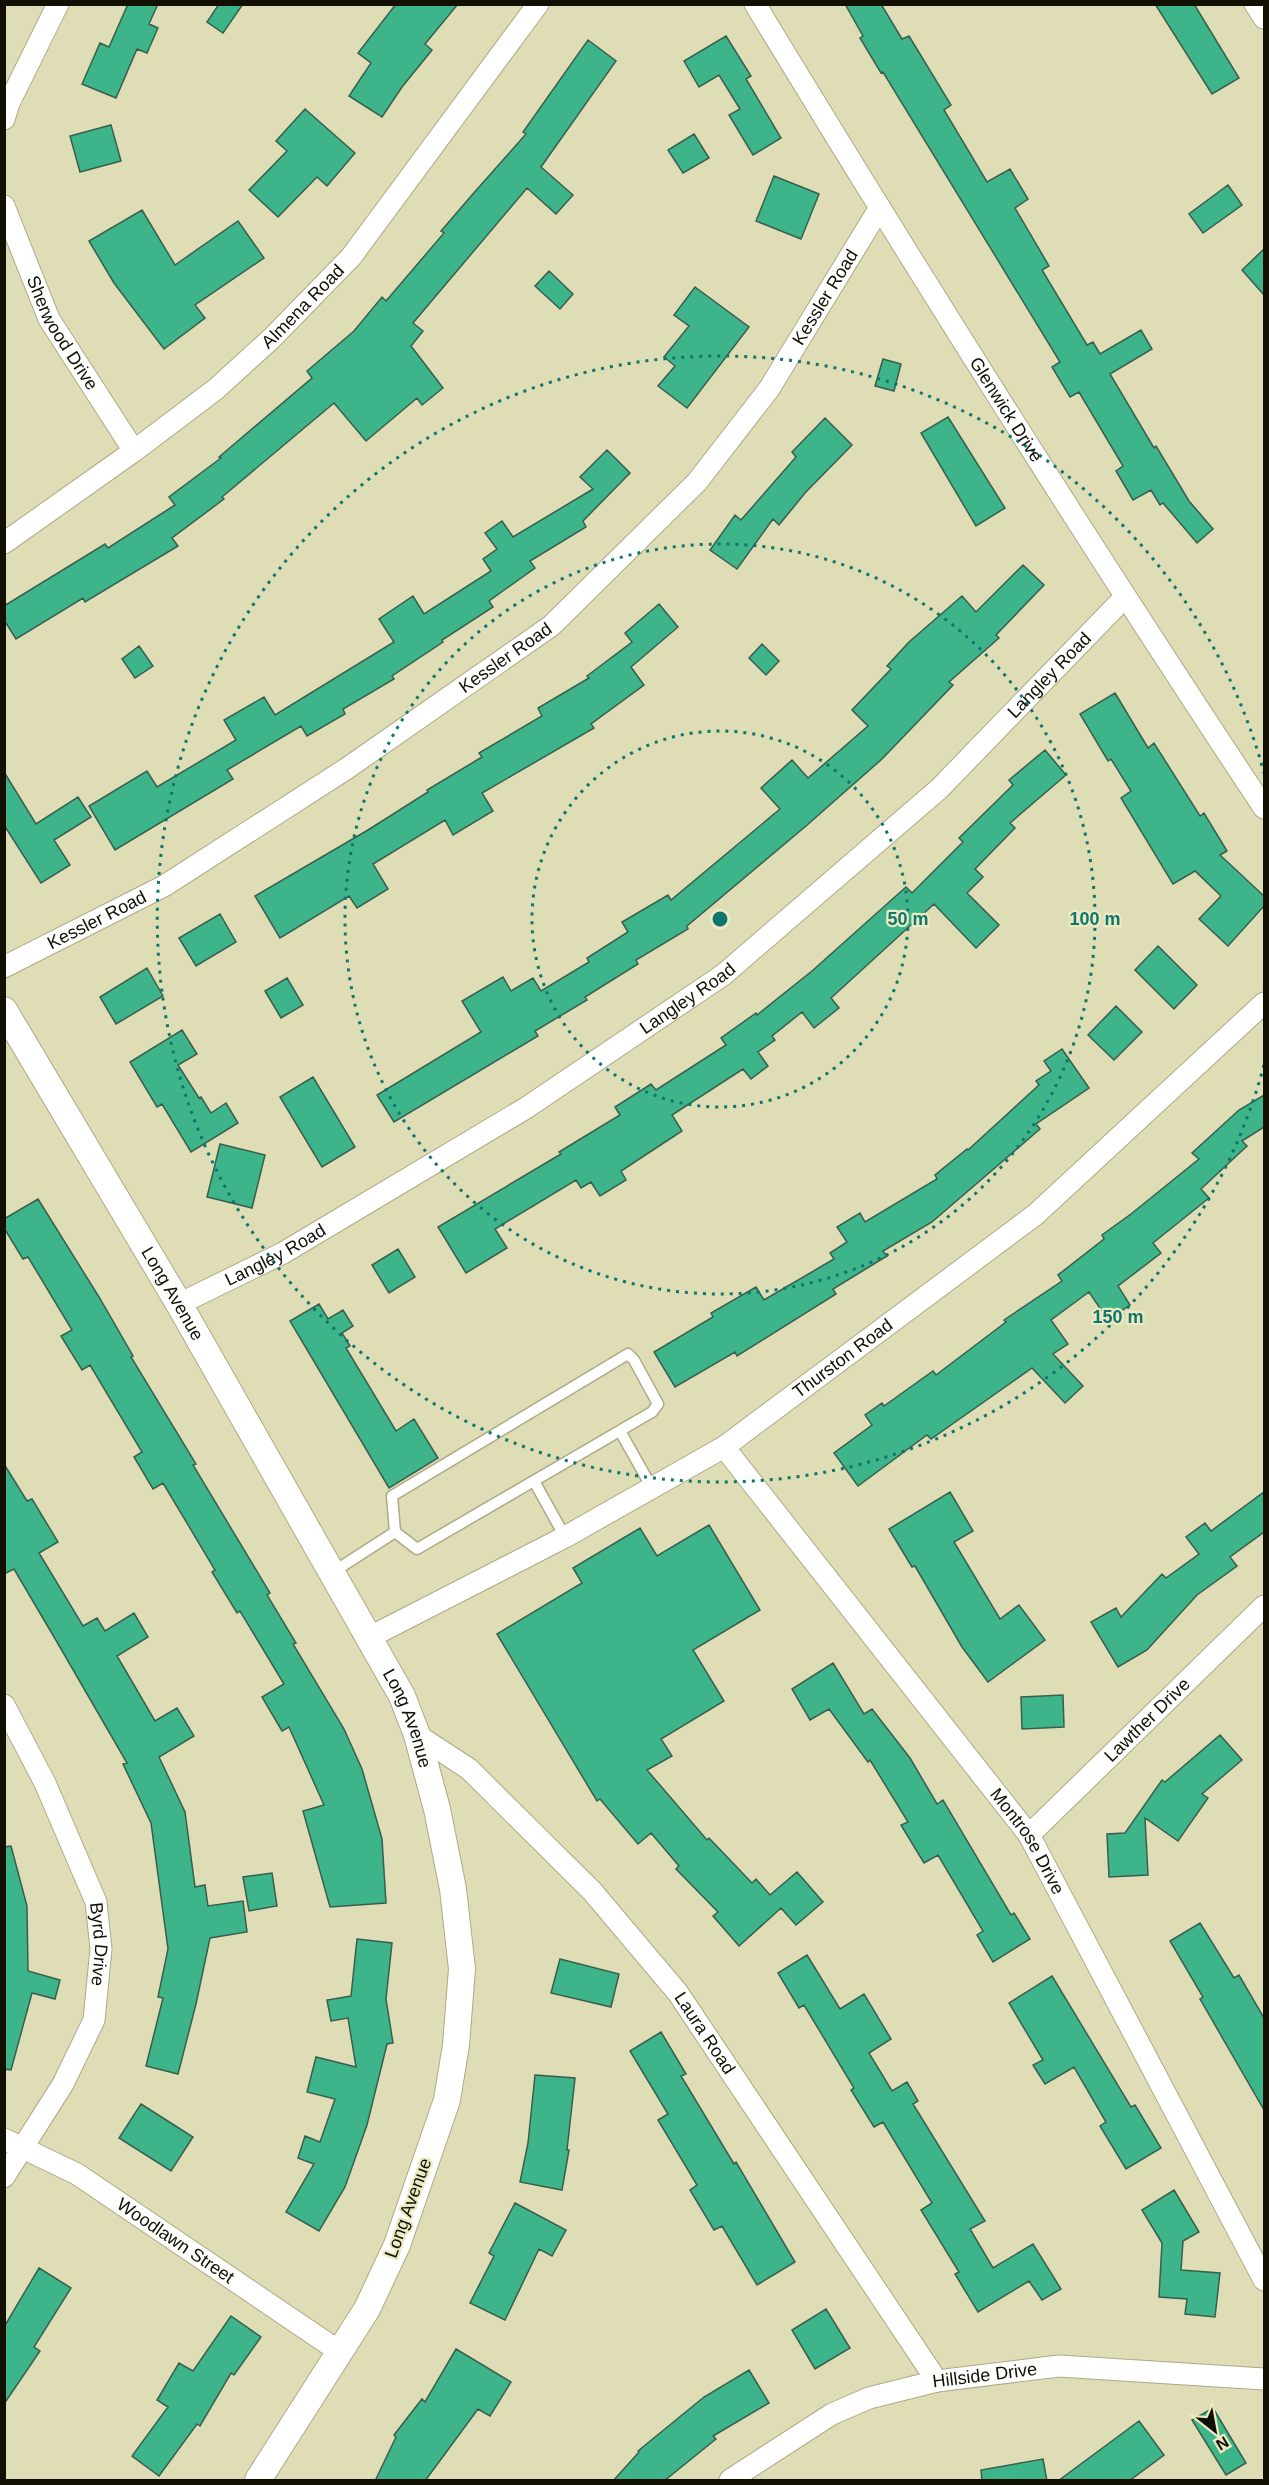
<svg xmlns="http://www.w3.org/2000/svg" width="1269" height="2485" font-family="Helvetica,sans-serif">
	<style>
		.building { fill: #3db489; stroke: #385f4e; stroke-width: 1.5 }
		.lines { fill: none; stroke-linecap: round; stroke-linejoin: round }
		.service-casing { stroke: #adaa85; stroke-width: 13 }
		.minor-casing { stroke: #adaa85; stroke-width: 23 }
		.tertiary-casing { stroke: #adaa85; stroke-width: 28 }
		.service { stroke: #fff; stroke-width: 10 }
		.minor { stroke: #fff; stroke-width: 21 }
		.tertiary { stroke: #fff; stroke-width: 26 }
		.ring { fill: none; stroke: #0f766e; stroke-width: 3; stroke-dasharray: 3 6 }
		.labels { text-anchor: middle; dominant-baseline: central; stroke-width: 4.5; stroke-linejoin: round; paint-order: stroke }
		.street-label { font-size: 18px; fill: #111003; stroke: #eceac2 }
		.centre { fill: #0f766e; stroke: #eceac2; stroke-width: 3 }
		.ring-label { font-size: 18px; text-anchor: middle; font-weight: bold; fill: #0f766e; stroke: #eceac2; stroke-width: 4.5; stroke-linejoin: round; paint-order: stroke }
	</style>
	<rect width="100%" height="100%" fill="#dfddb5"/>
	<path class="building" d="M128,4H158L149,24L158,28L147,53L137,49L116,98L82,84L100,43L109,47Z
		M219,4H243L223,33L207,22Z
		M396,4H458L425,44L432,50L402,87L382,117L349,96L371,63L358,53Z
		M845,4H881L902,39L909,36L951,105L944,110L987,182L1010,169L1028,199L1015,208L1049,266L1042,270L1087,345L1093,342L1100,354L1141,330L1152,349L1110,374L1154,448L1156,446L1189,501L1213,529L1197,543L1163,503L1160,505L1151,490L1133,500L1116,471L1123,466L1079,392L1070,397L1052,367L1060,362L883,72L881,73L860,38L863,36Z
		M1155,4H1194L1239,78L1212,94Z
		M726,36L751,76L746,79L781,138L753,155L729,115L740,109L719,75L699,87L684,61Z
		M588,40L616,61L541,167L573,195L556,214L527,188L413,323L423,331L411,346L443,388L422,405L417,398L366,441L334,403L222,497L224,499L172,538L178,546L85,602L83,598L16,639L4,620V606L105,544L108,548L175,505L169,497L221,458L219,457L312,378L307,371L354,331L382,297L386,301L444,233L441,231L472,195L526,134L523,132Z
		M305,109L355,153L327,186L317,177L278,217L249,190L287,151L276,141Z
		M111,125L121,161L80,172L70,136Z
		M694,134L709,158L683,173L668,150Z
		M774,176L819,194L801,239L756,221Z
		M1228,185L1242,205L1203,233L1189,214Z
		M142,210L175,265L238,221L264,258L195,305L205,318L164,349L114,283L89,241Z
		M1264,249V295L1242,270Z
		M549,271L573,294L560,309L535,286Z
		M695,287L749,327L687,408L658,386L675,366L664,357L689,326L674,315Z
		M883,359L901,364L894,391L875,386Z
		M948,417L1005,508L976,526L921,433Z
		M825,418L852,445L805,493L779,525L773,519L737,569L710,550L735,515L741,520L796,457L792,452Z
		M607,450L630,473L583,521L586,527L530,561L535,568L489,601L493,607L442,640L443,642L392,676L394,679L343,709L345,714L307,736L301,726L227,770L233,779L115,850L89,806L147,771L157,787L236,740L224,720L264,697L275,715L394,642L379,619L413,596L424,614L491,571L483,559L497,549L485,533L502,521L513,537L593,489L580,477Z
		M1023,565L1044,585L996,635L999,638L949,682L953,685L882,759L806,826L687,926L688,929L636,960L638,964L585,997L587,1000L535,1031L538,1036L394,1122L377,1095L481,1032L462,1001L503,977L511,991L533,978L541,991L589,962L587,958L628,932L622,922L668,895L671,900L780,809L761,788L792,760L808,778L868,726L852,710L891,669L887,666L909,642L962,596L976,612Z
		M659,604L678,627L631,667L644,685L591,724L594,728L482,793L493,811L453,835L445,820L373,864L388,889L357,908L349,896L280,938L255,896L368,830L428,792L427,790L482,757L479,753L542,716L538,708L589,678L587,676L632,642L625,633Z
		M762,644L779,661L766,675L749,658Z
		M139,646L153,666L135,678L122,659Z
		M1115,693L1148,748L1154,743L1200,816L1204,813L1227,851L1220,855L1264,896V906L1228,946L1199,919L1221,896L1195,871L1173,884L1121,798L1131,791L1111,759L1108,761L1080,714Z
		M1045,750L1066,775L1010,823L1015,828L975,869L983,877L967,893L999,925L976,948L934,904L831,998L839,1008L814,1028L802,1012L772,1036L775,1040L758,1052L768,1066L751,1079L743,1069L672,1115L682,1131L621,1171L626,1180L600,1196L591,1182L581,1188L576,1180L495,1229L507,1248L466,1273L438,1227L561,1154L559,1152L620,1115L615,1107L651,1084L656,1090L726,1045L721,1038L756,1013L757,1015L812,971L906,887L912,893L963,842L959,838L1013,785L1009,780Z
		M4,772L36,824L78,797L91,817L54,840L70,865L41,883L4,825Z
		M220,914L236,942L196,966L179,938Z
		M1158,946L1197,985L1174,1009L1135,970Z
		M147,968L163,996L116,1024L100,997Z
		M287,978L303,1005L281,1018L265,991Z
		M1116,1006L1142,1032L1114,1060L1088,1035Z
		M182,1030L197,1054L178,1065L199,1098L201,1097L211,1113L226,1103L238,1123L191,1152L162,1104L157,1107L130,1062Z
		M1062,1049L1089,1088L1036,1124L1040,1129L932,1222L883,1251L887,1256L833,1289L836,1294L737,1356L735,1352L675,1387L654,1352L713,1317L711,1313L756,1287L764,1300L834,1259L830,1253L847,1242L837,1227L860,1213L865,1222L937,1179L935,1175L967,1149L968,1150L1039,1085L1036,1081L1051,1071L1044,1061Z
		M313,1077L355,1147L322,1167L280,1097Z
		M1264,1095V1127L1242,1141L1247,1146L1201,1189L1209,1198L1153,1243L1161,1253L1118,1286L1130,1305L1108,1320L1089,1292L1051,1320L1068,1344L1053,1354L1083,1386L1065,1403L1032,1368L931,1439L927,1435L858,1486L834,1453L872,1425L865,1415L882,1403L884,1406L933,1371L936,1375L1006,1322L1004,1320L1062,1281L1058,1275L1104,1239L1102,1235L1131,1214L1199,1159L1192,1153L1239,1110Z
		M220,1144L265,1155L252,1208L207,1197Z
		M38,1199L99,1297L133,1356L131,1357L196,1464L193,1465L270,1593L267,1595L296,1643L293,1644L344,1729L362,1769L382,1839L386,1903L330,1907L303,1811L324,1805L289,1727L282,1731L262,1697L284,1684L240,1611L237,1613L212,1572L215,1570L163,1483L153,1489L134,1457L142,1452L90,1365L82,1370L61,1336L72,1330L28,1257L23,1259L4,1228V1219Z
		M398,1249L415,1277L389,1293L372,1265Z
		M319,1304L328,1319L343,1310L353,1326L342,1333L350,1346L346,1348L396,1431L414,1419L438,1458L389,1488L290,1321Z
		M4,1464L27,1501L32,1499L58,1542L39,1553L83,1626L97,1618L105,1631L134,1613L148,1637L117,1656L155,1721L177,1708L194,1736L159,1757L185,1812L195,1887L205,1885L208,1906L243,1901L247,1932L210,1938L196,2004L178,2074L146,2066L163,1998L158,1997L168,1949L151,1823L123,1764L127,1763L57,1642L14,1569L4,1574Z
		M950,1492L973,1531L954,1542L1000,1619L1019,1605L1045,1640L988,1682L962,1647L915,1566L912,1567L889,1529Z
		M1264,1492V1532L1230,1557L1237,1566L1197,1595L1147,1650L1118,1667L1091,1622L1116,1608L1121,1617L1162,1574L1166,1578L1199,1554L1186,1537L1205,1523L1211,1531Z
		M709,1525L760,1610L693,1650L724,1701L661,1739L672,1756L647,1770L707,1840L709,1838L752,1883L756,1879L770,1895L797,1872L823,1902L796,1925L781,1908L739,1946L713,1916L718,1912L676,1869L679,1866L651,1833L638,1844L600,1799L597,1801L497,1634L582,1583L573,1568L640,1528L657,1556Z
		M833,1663L864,1714L872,1709L910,1758L937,1804L943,1800L1011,1915L1014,1913L1030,1939L993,1962L977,1935L983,1931L938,1855L924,1863L901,1825L908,1822L870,1760L868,1762L829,1709L810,1720L792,1689Z
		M1063,1695L1064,1727L1022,1729L1021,1697Z
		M1220,1735L1242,1760L1202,1794L1208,1798L1178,1841L1145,1818L1148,1875L1109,1877L1107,1834L1125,1833L1162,1780L1165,1782Z
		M11,1846L27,1906L28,1971L60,1980L55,1999L32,1993L11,2070L4,2069V1847Z
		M272,1873L277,1906L249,1911L243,1877Z
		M1200,1923L1234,1978L1239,1975L1264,2018V2110L1200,1999L1203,1997L1170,1941Z
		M357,1939L392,1943L386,1999L393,2043L387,2044L367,2125L345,2187L319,2231L286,2212L314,2164L298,2158L305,2136L320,2142L335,2099L307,2092L316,2057L356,2067L348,2018L331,2021L327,2000L351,1996Z
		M807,1955L840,2009L864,1994L891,2039L869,2053L892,2091L907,2082L918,2101L913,2104L985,2221L970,2229L993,2268L1033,2244L1061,2289L1042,2300L1029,2281L978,2312L955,2274L959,2272L921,2210L932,2203L883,2122L874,2127L851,2090L854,2088L804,2005L799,2008L778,1973Z
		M560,1959L619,1974L611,2007L551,1993Z
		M1052,1976L1131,2107L1135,2105L1161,2148L1126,2169L1100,2126L1106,2122L1074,2067L1045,2084L1033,2065L1043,2060L1009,2003Z
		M661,2032L686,2074L681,2076L734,2164L736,2162L795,2262L757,2285L722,2226L714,2230L690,2190L697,2185L658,2120L668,2114L630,2051Z
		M535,2075L575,2078L567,2150H569L562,2190L520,2182L528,2143Z
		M141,2104L193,2137L171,2171L119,2138Z
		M1174,2190L1199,2232L1183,2241L1181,2270L1220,2273L1215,2317L1185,2314L1187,2299L1159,2297L1162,2243L1142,2210Z
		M515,2203L566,2230L552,2256L539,2249L505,2320L470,2303L494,2256L489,2253Z
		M39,2268L71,2288L34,2347L40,2351L4,2404V2327Z
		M826,2309L850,2348L815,2369L792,2330Z
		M231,2316L261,2337L234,2375L231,2373L200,2426L197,2424L159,2476L132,2456L168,2407L157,2400L179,2363L193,2371Z
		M456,2349L511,2382L490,2416L478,2409L425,2481H375L396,2437L394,2435L422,2399L425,2402Z
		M749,2370L769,2403L713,2436L716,2439L664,2481H613L639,2452L638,2451L704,2397Z
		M1213,2408L1246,2463L1226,2475L1192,2420Z
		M1139,2421L1164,2455L1129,2481H1058Z
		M1043,2459L1047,2481H982L981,2470Z"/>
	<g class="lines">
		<defs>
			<path id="service" d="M628,1354L634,1360L658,1404L652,1412L417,1549L395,1532L392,1496Z
				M620,1431L652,1488
				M534,1481L565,1537
				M333,1572L395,1532"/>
			<g id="minor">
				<path id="s1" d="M755,4C920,276 1089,544 1264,808"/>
				<path d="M1255,4L1264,18"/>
				<path d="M4,119L9,103L58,4"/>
				<path id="s2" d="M4,206L49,319L134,451"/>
				<path id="s3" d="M4,543L134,451L216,389L272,338L351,257L538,4"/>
				<path id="s4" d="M4,967L164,886L346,769L551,626L697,482L769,389L879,209"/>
				<path id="s5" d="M179,1304L283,1253L526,1108L723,975L939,789L1125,597"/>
				<path id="s6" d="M724,1447L1029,1835L1264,2280"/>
				<path id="s7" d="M370,1637L565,1537L724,1447L1035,1215L1264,1003"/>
				<path id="s8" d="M4,1705L45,1783L96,1902L101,1949L94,2020L63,2084L4,2177"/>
				<path id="s9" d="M417,1735L469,1769L592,1891L678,1993L937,2381"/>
				<path id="s10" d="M1029,1835L1264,1606"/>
				<path id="s11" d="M4,2139L77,2174L340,2352"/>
				<path id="s12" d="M730,2480L832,2414L869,2398L937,2381L1059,2366L1264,2379"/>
			</g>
			<g id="tertiary">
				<path id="s13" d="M4,1010L179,1304L402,1696L417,1735L437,1809L453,1889L462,1969L456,2045L447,2100L397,2245L367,2309L258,2480"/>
			</g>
		</defs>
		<use href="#service" class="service-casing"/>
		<use href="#minor" class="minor-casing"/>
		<use href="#tertiary" class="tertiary-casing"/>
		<use href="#service" class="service"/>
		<use href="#minor" class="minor"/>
		<use href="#tertiary" class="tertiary"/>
	</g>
	<g class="ring">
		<circle cx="720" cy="919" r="188"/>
		<circle cx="720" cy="919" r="375"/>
		<path d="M1264 1065A563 563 0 1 1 1264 773"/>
	</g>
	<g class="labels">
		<g class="street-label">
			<text stroke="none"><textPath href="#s4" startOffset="1076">Kessler Road</textPath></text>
			<text stroke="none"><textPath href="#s3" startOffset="382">Almena Road</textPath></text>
			<text stroke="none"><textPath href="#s2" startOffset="140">Sherwood Drive</textPath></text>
			<text stroke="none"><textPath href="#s1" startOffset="477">Glenwick Drive</textPath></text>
			<text stroke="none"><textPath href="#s4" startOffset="590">Kessler Road</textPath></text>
			<text stroke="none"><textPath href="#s5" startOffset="1080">Langley Road</textPath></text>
			<text stroke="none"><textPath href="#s4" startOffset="104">Kessler Road</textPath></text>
			<text stroke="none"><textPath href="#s5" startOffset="594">Langley Road</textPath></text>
			<text stroke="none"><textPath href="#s5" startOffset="108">Langley Road</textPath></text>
			<text stroke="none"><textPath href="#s13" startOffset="330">Long Avenue</textPath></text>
			<text stroke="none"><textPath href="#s7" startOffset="550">Thurston Road</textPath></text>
			<text stroke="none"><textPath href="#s13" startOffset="816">Long Avenue</textPath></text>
			<text stroke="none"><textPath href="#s10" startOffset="165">Lawther Drive</textPath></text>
			<text stroke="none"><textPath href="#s6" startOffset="498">Montrose Drive</textPath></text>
			<text stroke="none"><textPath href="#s8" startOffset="260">Byrd Drive</textPath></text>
			<text stroke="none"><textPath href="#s9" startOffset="417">Laura Road</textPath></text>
			<text transform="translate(408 2208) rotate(-70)">Long Avenue</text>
			<text stroke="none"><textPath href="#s11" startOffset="200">Woodlawn Street</textPath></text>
			<text stroke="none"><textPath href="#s12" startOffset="280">Hillside Drive</textPath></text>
		</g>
	</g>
	<circle cx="720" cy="919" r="9" class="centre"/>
	<g class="ring-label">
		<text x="908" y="925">50 m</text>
		<text x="1095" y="925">100 m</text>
		<text x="1118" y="1323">150 m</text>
	</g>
	<rect width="1269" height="2485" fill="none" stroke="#111003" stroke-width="12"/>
	<g transform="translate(1215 2431) rotate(149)" stroke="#eceac2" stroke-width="4.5" paint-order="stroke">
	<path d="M0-4.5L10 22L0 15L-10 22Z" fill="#111003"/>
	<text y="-9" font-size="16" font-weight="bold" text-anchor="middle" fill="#111003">N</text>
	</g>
</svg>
